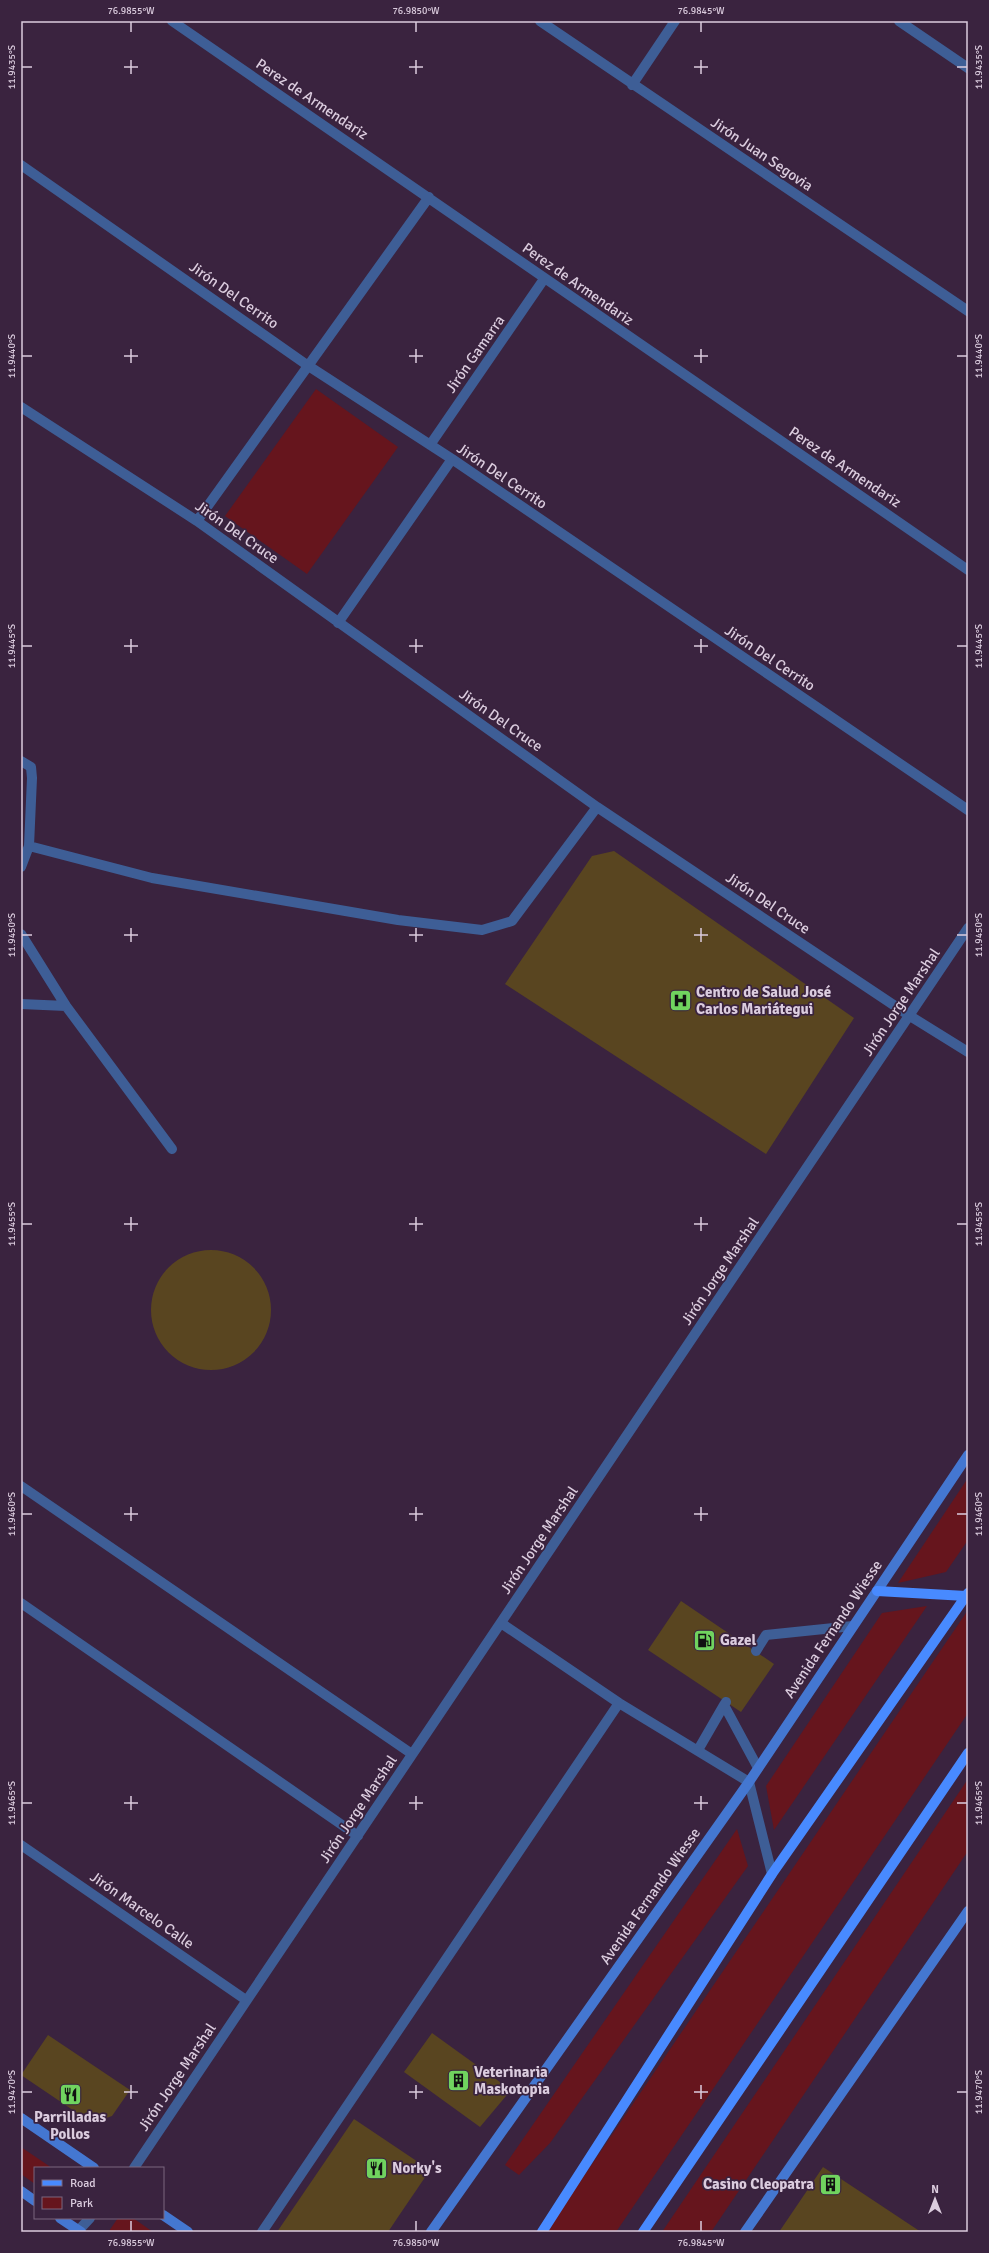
<svg xmlns="http://www.w3.org/2000/svg" width="989" height="2253" font-family="Signika,sans-serif">
	<style>
		.green { fill: #66151d }
		.building { fill: #594520 }
		.lines { fill: none; stroke-linecap: round; stroke-linejoin: round }
		.service { stroke: #3e5e96; stroke-width: 10 }
		.minor { stroke: #3e5e96; stroke-width: 10 }
		.secondary { stroke: #4477d1; stroke-width: 10 }
		.primary { stroke: #488aff; stroke-width: 10 }
		.ticks { fill: none; stroke: #dbccde; stroke-width: 1.5 }
		.labels { text-anchor: middle; dominant-baseline: central; stroke-width: 3.5; stroke-linejoin: round; paint-order: stroke }
		.street-label { font-size: 15px; fill: #dbccde; stroke: #3a233f }
		.poi-label { font-size: 15px; font-weight: bold; fill: #dbccde; stroke: #3a233f; text-anchor: start }
		.neatline { fill: none; stroke: #dbccde; stroke-width: 1.5 }
		.ticks-label { font-size: 10px; text-anchor: middle; fill: #dbccde }
	</style>
	<rect width="100%" height="100%" fill="#3a233f"/>
	<path class="green" d="M316,389L398,447L307,574L225,516Z
		M968,1478V1540L946,1572L898,1583Z
		M927,1606L774,1830L766,1786L882,1613Z
		M968,1610V1713L616,2232H546Z
		M968,1779V1851L711,2232H662Z
		M737,1829L748,1866L550,2143L519,2175L505,2165Z
		M21,2147L52,2168H35V2184L21,2174Z
		M118,2218H133L153,2232H110L109,2231Z"/>
	<path class="building" d="M614,851L854,1018L766,1154L505,984L592,856Z
		M151 1310a60 60 0 1 1 120 0a60 60 0 1 1-120 0Z
		M681,1601L774,1664L741,1712L648,1650Z
		M432,2033L511,2090L480,2127L404,2072Z
		M48,2035L130,2090L112,2116L92,2123L21,2075Z
		M354,2119L430,2170L398,2217L388,2232H277Z
		M823,2167L921,2232H779Z"/>
	<g class="lines">
		<path class="service" d="M756,1651L766,1635L853,1626
			M726,1702L724,1705L758,1768
			M698,1750L724,1705"/>
		<path class="minor" d="M172,21L968,570
			M540,21L968,311
			M899,21L968,68
			M632,85L675,21
			M21,165L307,365L452,459L968,810
			M21,407L197,521L597,807L910,1016L968,1052
			M430,445L544,279
			M197,521L429,197
			M338,623L452,459
			M21,761L31,767L32,778L29,846L21,867
			M29,846L152,878L398,920L482,930L512,921L597,807
			M21,934L66,1006L172,1149
			M21,1004L66,1006
			M21,1486L412,1754
			M21,1603L358,1836
			M501,1623L619,1703L749,1782L772,1874
			M21,1845L246,2000
			M134,2168L968,928
			M77,2232L90,2218
			M262,2232L619,1703"/>
		<path class="secondary" d="M21,2118L94,2168
			M21,2191L35,2201
			M163,2215L188,2232
			M60,2218L81,2232
			M431,2232L749,1782L968,1455
			M745,2232L968,1911"/>
		<path class="primary" d="M877,1591L966,1596
			M542,2232L772,1874L968,1593
			M643,2232L968,1753"/>
	</g>
	<path class="ticks" d="M131,22V32M416,22V32M701,22V32M131,60V74M416,60V74M701,60V74M22,67H32M124,67H138M409,67H423M694,67H708M957,67H967M131,349V363M416,349V363M701,349V363M22,356H32M124,356H138M409,356H423M694,356H708M957,356H967M131,639V653M416,639V653M701,639V653M22,646H32M124,646H138M409,646H423M694,646H708M957,646H967M131,928V942M416,928V942M701,928V942M22,935H32M124,935H138M409,935H423M694,935H708M957,935H967M131,1217V1231M416,1217V1231M701,1217V1231M22,1224H32M124,1224H138M409,1224H423M694,1224H708M957,1224H967M131,1507V1521M416,1507V1521M701,1507V1521M22,1514H32M124,1514H138M409,1514H423M694,1514H708M957,1514H967M131,1796V1810M416,1796V1810M701,1796V1810M22,1803H32M124,1803H138M409,1803H423M694,1803H708M957,1803H967M131,2085V2099M416,2085V2099M701,2085V2099M22,2092H32M124,2092H138M409,2092H423M694,2092H708M957,2092H967M131,2221V2231M416,2221V2231M701,2221V2231"/>
	<defs>
		<symbol id="hospital-square" viewBox="-11 -11 22 22"><rect x="-9" y="-9" width="18" height="18" rx="4" fill="#70d35f" stroke="#3a233f"/><path d="M-5-5h3v3.5h4V-5h3V5h-3V1.5h-4V5h-3Z" fill="#111"/></symbol>
		<symbol id="fuel-square" viewBox="-11 -11 22 22"><rect x="-9" y="-9" width="18" height="18" rx="4" fill="#70d35f" stroke="#3a233f"/><path d="M-5.5-6h7V0h2V4h1.3V-2.5L3-4.5l.8-.8L6-3V5H2.5V1h-1V6h-7ZM-4.2-4.7v3.2H.2V-4.7Z" fill="#111"/></symbol>
		<symbol id="building-square" viewBox="-11 -11 22 22"><rect x="-9" y="-9" width="18" height="18" rx="4" fill="#70d35f" stroke="#3a233f"/><path d="M-4-6H4V6H1V3H-1V6H-4ZM-2.5-4.3h1.7v1.8h-1.7ZM.8-4.3h1.7v1.8H.8ZM-2.5-1h1.7V.8h-1.7ZM.8-1h1.7V.8H.8Z" fill="#111"/></symbol>
		<symbol id="restaurant-square" viewBox="-11 -11 22 22"><rect x="-9" y="-9" width="18" height="18" rx="4" fill="#70d35f" stroke="#3a233f"/><path d="M-5-6h1v4h1v-4h1v4h1v-4h1v5L-1.5 .5V6h-2V.5L-5-1ZM5-6V6H3V1.5H1.5Q1.5-4 5-6Z" fill="#111"/></symbol>
	</defs>
	<g fill-rule="evenodd">
		<use href="#hospital-square" x="668" y="988" width="25" height="25"/>
		<use href="#fuel-square" x="692" y="1628" width="25" height="25"/>
		<use href="#building-square" x="446" y="2068" width="25" height="25"/>
		<use href="#restaurant-square" x="58" y="2082" width="25" height="25"/>
		<use href="#restaurant-square" x="364" y="2156" width="25" height="25"/>
		<use href="#building-square" x="818" y="2172" width="25" height="25"/>
	</g>
	<g class="labels">
		<g class="street-label">
			<text transform="translate(312 99) rotate(34)">Perez de Armendariz</text>
			<text transform="translate(762 154) rotate(34)">Jirón Juan Segovia</text>
			<text transform="translate(578 284) rotate(35)">Perez de Armendariz</text>
			<text transform="translate(234 295) rotate(35)">Jirón Del Cerrito</text>
			<text transform="translate(475 354) rotate(-55)">Jirón Gamarra</text>
			<text transform="translate(845 467) rotate(34)">Perez de Armendariz</text>
			<text transform="translate(502 476) rotate(34)">Jirón Del Cerrito</text>
			<text transform="translate(237 532) rotate(35)">Jirón Del Cruce</text>
			<text transform="translate(770 658) rotate(34)">Jirón Del Cerrito</text>
			<text transform="translate(501 720) rotate(35)">Jirón Del Cruce</text>
			<text transform="translate(768 903) rotate(34)">Jirón Del Cruce</text>
			<text transform="translate(901 1002) rotate(-56)">Jirón Jorge Marshal</text>
			<text transform="translate(720 1271) rotate(-56)">Jirón Jorge Marshal</text>
			<text transform="translate(539 1540) rotate(-56)">Jirón Jorge Marshal</text>
			<text transform="translate(833 1629) rotate(-56)">Avenida Fernando Wiesse</text>
			<text transform="translate(358 1809) rotate(-56)">Jirón Jorge Marshal</text>
			<text transform="translate(650 1896) rotate(-55)">Avenida Fernando Wiesse</text>
			<text transform="translate(142 1910) rotate(35)">Jirón Marcelo Calle</text>
			<text transform="translate(177 2077) rotate(-56)">Jirón Jorge Marshal</text>
		</g>
		<g class="poi-label">
			<text x="696" y="992">Centro de Salud José<tspan x="696" dy="17">Carlos Mariátegui</tspan></text>
			<text x="720" y="1640">Gazel</text>
			<text x="474" y="2072">Veterinaria<tspan x="474" dy="17">Maskotopia</tspan></text>
			<text x="70" y="2117" text-anchor="middle">Parrilladas<tspan x="70" dy="17">Pollos</tspan></text>
			<text x="392" y="2168">Norky's</text>
			<text x="814" y="2184" text-anchor="end">Casino Cleopatra</text>
		</g>
	</g>
	<rect width="989" height="2253" fill="none" stroke="#3a233f" stroke-width="44"/>
	<rect x="34" y="2167" width="130" height="52" fill="#3a233f" stroke="#7a677f"/>
	<rect x="42" y="2180" width="20" height="6" fill="#488aff" stroke="#7a677f"/>
	<text x="70" y="2187" font-size="12" fill="#dbccde">Road</text>
	<rect x="42" y="2197" width="20" height="12" fill="#66151d" stroke="#7a677f"/>
	<text x="70" y="2207" font-size="12" fill="#dbccde">Park</text>
	<g transform="translate(935 2199)" stroke="#3a233f" stroke-width="3" paint-order="stroke">
	<path d="M0-3L7 15L0 10L-7 15Z" fill="#dbccde"/>
	<text y="-6" font-size="11" font-weight="bold" text-anchor="middle" fill="#dbccde">N</text>
	</g>
	<rect x="22" y="22" width="945" height="2209" class="neatline"/>
	<g class="ticks-label">
		<text x="131" y="14">76.9855°W</text>
		<text x="416" y="14">76.9850°W</text>
		<text x="701" y="14">76.9845°W</text>
		<text transform="translate(11 67) rotate(-90)" y="4">11.9435°S</text>
		<text transform="translate(978 67) rotate(-90)" y="4">11.9435°S</text>
		<text transform="translate(11 356) rotate(-90)" y="4">11.9440°S</text>
		<text transform="translate(978 356) rotate(-90)" y="4">11.9440°S</text>
		<text transform="translate(11 646) rotate(-90)" y="4">11.9445°S</text>
		<text transform="translate(978 646) rotate(-90)" y="4">11.9445°S</text>
		<text transform="translate(11 935) rotate(-90)" y="4">11.9450°S</text>
		<text transform="translate(978 935) rotate(-90)" y="4">11.9450°S</text>
		<text transform="translate(11 1224) rotate(-90)" y="4">11.9455°S</text>
		<text transform="translate(978 1224) rotate(-90)" y="4">11.9455°S</text>
		<text transform="translate(11 1514) rotate(-90)" y="4">11.9460°S</text>
		<text transform="translate(978 1514) rotate(-90)" y="4">11.9460°S</text>
		<text transform="translate(11 1803) rotate(-90)" y="4">11.9465°S</text>
		<text transform="translate(978 1803) rotate(-90)" y="4">11.9465°S</text>
		<text transform="translate(11 2092) rotate(-90)" y="4">11.9470°S</text>
		<text transform="translate(978 2092) rotate(-90)" y="4">11.9470°S</text>
		<text x="131" y="2246">76.9855°W</text>
		<text x="416" y="2246">76.9850°W</text>
		<text x="701" y="2246">76.9845°W</text>
	</g>
</svg>
